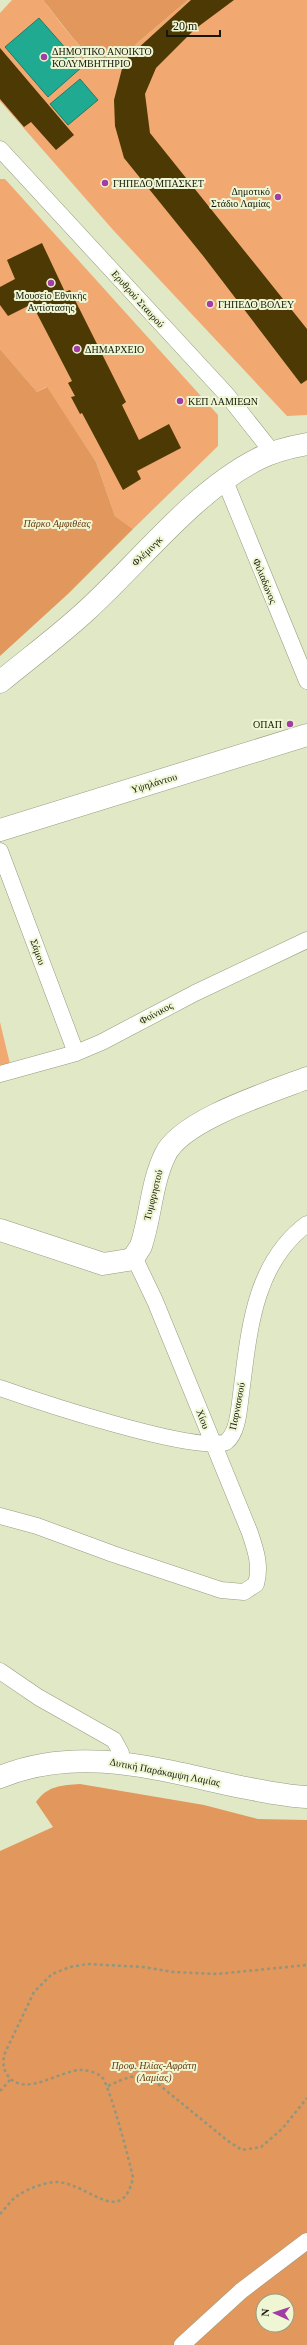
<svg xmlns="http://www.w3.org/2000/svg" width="307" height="2345" font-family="Georgia,serif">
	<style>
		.green { fill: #f1a871 }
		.forest { fill: #e2975d; fill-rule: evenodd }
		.water { fill: #20aa91; stroke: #1d7e69 }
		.building { fill: #4c3904 }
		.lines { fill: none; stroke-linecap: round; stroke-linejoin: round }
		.street-casing { stroke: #969c7d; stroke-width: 17 }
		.secondary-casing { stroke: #969c7d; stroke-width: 23 }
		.path { stroke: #91967d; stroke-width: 2.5; stroke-dasharray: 3 3; stroke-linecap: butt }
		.street { stroke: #fff; stroke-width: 16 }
		.secondary { stroke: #fff; stroke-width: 22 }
		.poi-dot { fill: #a23ea3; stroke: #eff6d3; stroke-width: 1.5 }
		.labels { text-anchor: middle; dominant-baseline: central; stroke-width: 4; stroke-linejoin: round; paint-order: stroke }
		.poi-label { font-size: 10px; fill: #16180c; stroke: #eff6d3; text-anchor: start }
		.street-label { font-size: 10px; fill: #16180c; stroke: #eff6d3 }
		.park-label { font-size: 10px; font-style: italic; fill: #6b3a0e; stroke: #eff6d3 }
	</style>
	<rect width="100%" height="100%" fill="#e1e8c6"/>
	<path class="green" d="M12,0H43C57,17 77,48 95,58C103,62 114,60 122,65L136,44L188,0H307V415L287,416L114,231L0,101V13Z
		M0,179H5L218,415V446L133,529L115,516L96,462L46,387L37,392L0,349Z
		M0,1022L11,1068L0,1070Z"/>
	<path class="forest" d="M43,0H188L136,44L122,65C114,60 104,62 95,58C77,48 57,16 43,0Z
		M0,349L37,392L47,387L96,462L115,516L133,529L69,593L0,656Z
		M80,1784L204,1805L258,1819L307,1820V2345H0V1851L53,1827L36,1802C47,1786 62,1785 80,1784ZM263,2301H287V2325H263Z"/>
	<path class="water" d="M39,18L82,67L48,97L5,47Z
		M80,79L98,100L68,125L50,104Z"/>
	<path class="building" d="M191,0H234L195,29L156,68L145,94L150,133L307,329V380L301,384L204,257L124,158L115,126L114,100L124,61Z
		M0,48L74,135L56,150L31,122L24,127L0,99Z
		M42,243L65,292L70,290L126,402L122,405L139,440L169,424L181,448L137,471L141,479L123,490L82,413L80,414L71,397L75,396L68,383L72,381L32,304L8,316L0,305V287L15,279L7,260Z"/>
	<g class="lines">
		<defs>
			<path id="street" d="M0,149L227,395L273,453
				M225,481L307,681
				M0,851L76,1053
				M0,1074L76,1053L102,1042L195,993L307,940
				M0,1388C37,1401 196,1454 226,1442C238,1433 239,1409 241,1394C249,1333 253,1264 307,1224
				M0,1516L37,1526L113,1554L221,1590L244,1592L256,1584C261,1566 256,1551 250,1533L155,1301L134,1257
				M0,1671L38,1697L114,1740L121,1753L120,1763
				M182,2345L241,2291L307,2241"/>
			<path id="secondary" d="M0,682C29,658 59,636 86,611C140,562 193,492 258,459C273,451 290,447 307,444
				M0,830L307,735
				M0,1230L103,1264L128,1260L134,1257L141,1246C151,1216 151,1184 165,1155C181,1120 271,1092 307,1078
				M0,1777C81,1744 160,1770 241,1787C263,1791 285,1796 307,1797"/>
		</defs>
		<use href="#street" class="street-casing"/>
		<use href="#secondary" class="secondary-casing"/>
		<path class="path" d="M108,2086C124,2079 135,2072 152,2079L228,2141L242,2150L261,2147L282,2129L307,2098
			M0,2091L11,2079
			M0,2214C6,2208 11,2200 17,2196C27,2189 45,2182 57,2182C90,2184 121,2228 133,2178C130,2163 109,2082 101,2076C95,2072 87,2070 81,2070C60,2070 25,2098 8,2076C3,2069 3,2063 4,2055L34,1992L52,1974L70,1967L87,1964L143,1967L173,1972L217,1974L307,1965"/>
		<use href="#street" class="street"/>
		<use href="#secondary" class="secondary"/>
	</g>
	<g class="poi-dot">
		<circle cx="44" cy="57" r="4"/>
		<circle cx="105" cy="183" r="4"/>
		<circle cx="278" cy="197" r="4"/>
		<circle cx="51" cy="283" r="4"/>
		<circle cx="210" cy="304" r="4"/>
		<circle cx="77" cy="349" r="4"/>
		<circle cx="180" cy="401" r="4"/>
		<circle cx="290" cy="724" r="4"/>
	</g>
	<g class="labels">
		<g class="poi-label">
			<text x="52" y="51">ΔΗΜΟΤΙΚΟ ΑΝΟΙΚΤΟ<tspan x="52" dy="12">ΚΟΛΥΜΒΗΤΗΡΙΟ</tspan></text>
			<text x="113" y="183">ΓΗΠΕΔΟ ΜΠΑΣΚΕΤ</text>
			<text x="270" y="191" text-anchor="end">Δημοτικό<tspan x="270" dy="12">Στάδιο Λαμίας</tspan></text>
			<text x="51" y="295" text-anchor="middle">Μουσείο Εθνικής<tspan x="51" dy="12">Αντίστασης</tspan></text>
			<text x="218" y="304">ΓΗΠΕΔΟ ΒΟΛΕΥ</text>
			<text x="85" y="349">ΔΗΜΑΡΧΕΙΟ</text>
			<text x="188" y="401">ΚΕΠ ΛΑΜΙΕΩΝ</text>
			<text x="282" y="724" text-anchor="end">ΟΠΑΠ</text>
		</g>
		<g class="street-label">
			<text transform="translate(138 299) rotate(48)">Ερυθρού Σταυρού</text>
			<text transform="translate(147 551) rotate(-44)">Φλέμινγκ</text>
			<text transform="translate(265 581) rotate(68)">Φιλιαδώνος</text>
			<text transform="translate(154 783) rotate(-17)">Υψηλάντου</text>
			<text transform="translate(38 952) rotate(70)">Σάμου</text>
			<text transform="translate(156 1013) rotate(-28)">Φοίνικος</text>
			<text transform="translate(153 1195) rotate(-76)">Τυμφρηστού</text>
			<text transform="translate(237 1406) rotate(-79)">Παρνασσού</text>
			<text transform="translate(203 1419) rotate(69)">Χίου</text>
			<text transform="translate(165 1772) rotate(11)">Δυτική Παράκαμψη Λαμίας</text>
		</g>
		<g class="park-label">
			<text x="57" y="523">Πάρκο Αμφιθέας</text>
			<text x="154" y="2065">Προφ. Ηλίας-Αφράτη<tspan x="154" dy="12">(Λαμίας)</tspan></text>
		</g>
	</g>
	<g transform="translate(275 2313) rotate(273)"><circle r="19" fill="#eff6d3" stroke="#989d83"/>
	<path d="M0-3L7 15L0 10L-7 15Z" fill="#a23ea3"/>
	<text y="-6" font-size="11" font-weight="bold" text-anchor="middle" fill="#16180c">N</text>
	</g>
	<path d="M167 30v6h53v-6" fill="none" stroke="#16180c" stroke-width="2"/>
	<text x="173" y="30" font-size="12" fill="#16180c" stroke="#eff6d3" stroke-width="3" paint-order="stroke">20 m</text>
</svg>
